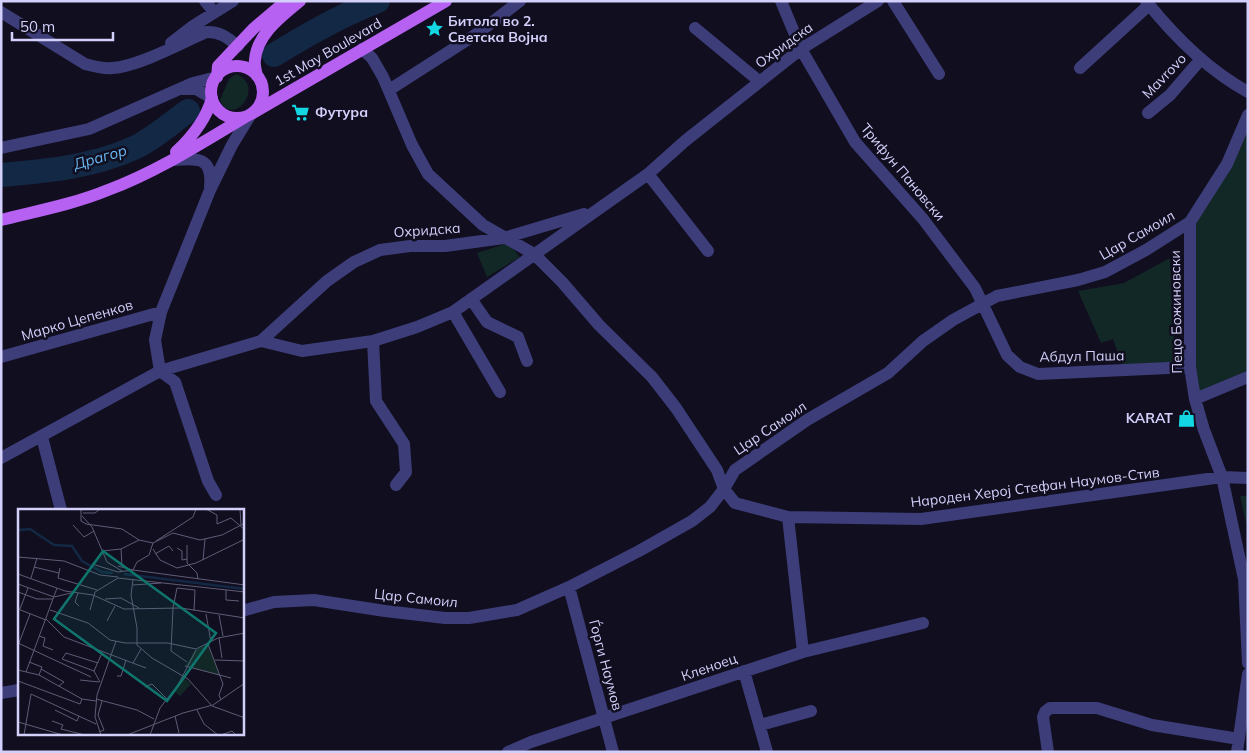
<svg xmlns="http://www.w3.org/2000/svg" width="1249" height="753" font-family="Mulish,sans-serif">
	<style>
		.green { fill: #122827 }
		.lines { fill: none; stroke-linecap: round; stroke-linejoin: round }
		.river { stroke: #122844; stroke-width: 24 }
		.minor { stroke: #3d3d7a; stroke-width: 12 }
		.major { stroke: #b661f2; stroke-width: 12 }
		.labels { text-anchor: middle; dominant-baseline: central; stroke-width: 5; stroke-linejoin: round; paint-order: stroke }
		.poi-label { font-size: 14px; font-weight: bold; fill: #d3d0fb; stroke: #110e1f; text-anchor: start }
		.street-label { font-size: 14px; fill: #d3d0fb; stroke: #110e1f }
		.water-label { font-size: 15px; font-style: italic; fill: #67b7f2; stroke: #110e1f }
		.inset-river { fill: none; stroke: #122844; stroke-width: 2.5 }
		.inset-road { fill: none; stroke: #5f5c77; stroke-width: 1 }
		.view { fill: #0f766e; fill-opacity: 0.15; stroke: #0f766e; stroke-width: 2.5 }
		.inset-edge { fill: none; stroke: #d3d0fb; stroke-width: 2.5 }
	</style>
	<rect width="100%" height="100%" fill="#110e1f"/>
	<path class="green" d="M236,74C267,86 232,129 220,100L229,79Z
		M1248,123V377L1195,399L1190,222Z
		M508,243L520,257L487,277L477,253Z
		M1170,258L1175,362L1122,365L1113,339L1101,343L1078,291L1124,283Z
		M1240,496H1248V531Z"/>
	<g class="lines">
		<path class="river" d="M274,55C308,34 341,15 378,1
			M1,175C46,171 92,167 134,148C152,140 171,123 188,111"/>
		<path class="minor" d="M205,1L214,12
			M781,1L801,49L855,142L923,219L975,288L1007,355L1020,367L1038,374L1190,367
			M893,1L939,74
			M1146,1C1174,36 1208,70 1248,92
			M1,12L85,64C93,66 103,69 112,68C137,67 182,43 206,32C220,31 228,38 238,46
			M695,28L759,81
			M171,43L193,26L233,1
			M362,49L372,58L383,77L412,145L428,174L483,225L534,254L562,282L599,325L652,377L676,408L717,470L724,489L735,503L788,517L921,519L1222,477L1248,478
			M1080,68L1149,5
			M183,89H196L212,98
			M389,90L478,33L520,1
			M1148,113L1170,95L1201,59
			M1,148L89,129L193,83L217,77
			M174,160C198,158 213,157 210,187
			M648,174L708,251
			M1190,222V367L1195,399L1204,430L1222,477L1244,579L1248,663
			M471,299L487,322L518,337L527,361
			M453,312L500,392
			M261,341L302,351L373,341L417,327L453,312L648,174L685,141L801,49L878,1
			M373,341L376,401L404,444L406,472L396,485
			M1,357L161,312
			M1195,399L1248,377
			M42,437L61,510
			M1,458L160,371L261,341L327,281L354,262L380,250L410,246H445L504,238L584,214
			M216,495L208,481L175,382L160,371L155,340L161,312L210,190L232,145L251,114
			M788,517L803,652
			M569,587L613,752
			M242,611L274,602L314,600L385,611L445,618H469L517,610L569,587L639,551L692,521L710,507L724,489L735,470L807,420L888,373L923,341L953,320L997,296L1078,280L1105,272L1146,250L1190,222L1227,164L1248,115
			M744,671L767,752
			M1,693L19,690
			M760,725L811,711
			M508,752L531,742L803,652L923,623
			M1048,752L1043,717L1045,712L1050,708H1097L1152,725L1239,739
			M1237,752L1248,674"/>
		<path class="major" d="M211 92a26 26 0 1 1 52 0a26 26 0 1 1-52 0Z
			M257,76C256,71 254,65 255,60C257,34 281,17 300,1
			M217,77L218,66L253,29L286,1
			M251,114L446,1
			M176,152C192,137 206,120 212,98
			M1,220C37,211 74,204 108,190C156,172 200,144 245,117"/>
	</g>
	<defs>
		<symbol id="sight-bare" viewBox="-9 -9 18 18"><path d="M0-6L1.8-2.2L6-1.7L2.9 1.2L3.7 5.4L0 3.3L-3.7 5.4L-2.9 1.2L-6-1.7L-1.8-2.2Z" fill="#13d8e4" stroke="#110e1f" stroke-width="2.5" paint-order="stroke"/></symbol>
		<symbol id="supermarket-bare" viewBox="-9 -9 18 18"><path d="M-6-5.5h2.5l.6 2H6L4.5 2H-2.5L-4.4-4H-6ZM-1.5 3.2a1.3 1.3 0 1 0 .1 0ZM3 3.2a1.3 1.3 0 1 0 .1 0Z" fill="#13d8e4" stroke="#110e1f" stroke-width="2.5" paint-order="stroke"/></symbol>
		<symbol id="shop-bare" viewBox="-9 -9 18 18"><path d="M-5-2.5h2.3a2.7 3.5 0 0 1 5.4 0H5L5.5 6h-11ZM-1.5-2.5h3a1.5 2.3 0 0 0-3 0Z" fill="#13d8e4" stroke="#110e1f" stroke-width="2.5" paint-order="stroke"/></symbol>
	</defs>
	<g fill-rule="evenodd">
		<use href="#sight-bare" x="422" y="16" width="25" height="25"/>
		<use href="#supermarket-bare" x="288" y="100" width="25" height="25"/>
		<use href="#shop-bare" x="1174" y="406" width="25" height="25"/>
	</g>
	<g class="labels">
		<g class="poi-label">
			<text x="448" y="21">Битола во 2.<tspan x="448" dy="16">Светска Војна</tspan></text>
			<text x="315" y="112">Футура</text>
			<text x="1173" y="418" text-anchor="end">KARAT</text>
		</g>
		<g class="street-label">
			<text transform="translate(784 45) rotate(-36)">Охридска</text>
			<text transform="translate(328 52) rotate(-30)">1st May Boulevard</text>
			<text transform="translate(1164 76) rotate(-46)">Mavrovo</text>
			<text transform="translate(903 172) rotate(50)">Трифун Пановски</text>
			<text transform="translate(427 230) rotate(-4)">Охридска</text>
			<text transform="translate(1137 235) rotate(-30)">Цар Самоил</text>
			<text transform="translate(1176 312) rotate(-91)">Пецо Божиновски</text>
			<text transform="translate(77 320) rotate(-16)">Марко Цепенков</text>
			<text transform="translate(1082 356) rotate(-1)">Абдул Паша</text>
			<text transform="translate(770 428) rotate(-34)">Цар Самоил</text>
			<text transform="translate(1035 487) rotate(-7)">Народен Херој Стефан Наумов-Стив</text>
			<text transform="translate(416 598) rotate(6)">Цар Самоил</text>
			<text transform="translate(606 665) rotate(75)">Ѓорги Наумов</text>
			<text transform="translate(709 667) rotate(-19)">Кленоец</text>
		</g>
		<g class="water-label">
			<text transform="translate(100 157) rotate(-16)">Драгор</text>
		</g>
	</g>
	<g transform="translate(18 509)">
		<rect width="226" height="226" fill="#110e1f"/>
		<path d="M190,135L201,166L167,157L178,140ZM165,168L173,175L162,187L157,183Z" fill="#122827"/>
		<path class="inset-river" d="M0,21L12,20L36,36L54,37L64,52L84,63L95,64M106,65L227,80"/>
		<path class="inset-road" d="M63,0V12L68,15L104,20L121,31M188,0L199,6V15L213,9M222,0L223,16M65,4H77L82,0M64,7L74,18L89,53L104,62M213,9L227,21M55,16L66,28L76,22M138,32L175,8L178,0M135,34L155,24L182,31L204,26L227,14M169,36V54L179,64L180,70M159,39L164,42V51L169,50M103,40L104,57M135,40L142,51L159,59L178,54L227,30M84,42L103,40L121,31L135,34M137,45L151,37L155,42M0,48L46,52L82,66L100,68M185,51L187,30M74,55L100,63M100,57L115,61L119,53L131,46L135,34M16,58L41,64M42,59L40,69L79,81M100,63L115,61L227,76M0,65L47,82L75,86L106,100L163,99L227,109M13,69L19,49M100,69L227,83M115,70L113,86L119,119V136L134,149L170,170L194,197L227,209M0,75L36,88L53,84M115,76L143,74M208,81V91L221,92M0,83L19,90H35M60,84L57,93L61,97M87,90L103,89L121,99M0,100L28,111M2,100L10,79M32,101L70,114L92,131L107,134H150L178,140L200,129L227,124M72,101L77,83L100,69M176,102L177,81M188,105L193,133M201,106L205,127M28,110L46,128L128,159M89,112L97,97M21,127L27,129L25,137L35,141M201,129L204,149M0,134L73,168M1,134L12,105M190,135L205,175L201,186L203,191M197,151L227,152M11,153L24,158L21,166M169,153L153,142L155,99L159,79L177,81M115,154L123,140M167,157L213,169M23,160L46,173L41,177M0,161L21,166L64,190L78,192M76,162L44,150L48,144L80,154M8,163L39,79M99,167H103L108,151M62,171L81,173M0,172L62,195L64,190M82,173L76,162L84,144M127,178L134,175L149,190M78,190L119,201L136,210M37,201L59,212L61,207M179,201L186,215L200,226M157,207L161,224M34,212L45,216L43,220L67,226M0,213L45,226M81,223L86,221L80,206L84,192M6,226L13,185L78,215M83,226L77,208L79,186L98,132M109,226L165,204L195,196L227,174M132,226L142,199L160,176L178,141M203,226L214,222L218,226"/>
		<path class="view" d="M85,42L198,124L149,192L36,110Z"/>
		<rect width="226" height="226" class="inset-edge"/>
	</g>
	<rect width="1249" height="753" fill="none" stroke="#d3d0fb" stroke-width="5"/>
	<path d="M12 32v8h101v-8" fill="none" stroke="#d3d0fb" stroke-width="2.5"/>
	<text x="20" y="32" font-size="15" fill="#d3d0fb" stroke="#110e1f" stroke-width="4" paint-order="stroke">50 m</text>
</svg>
